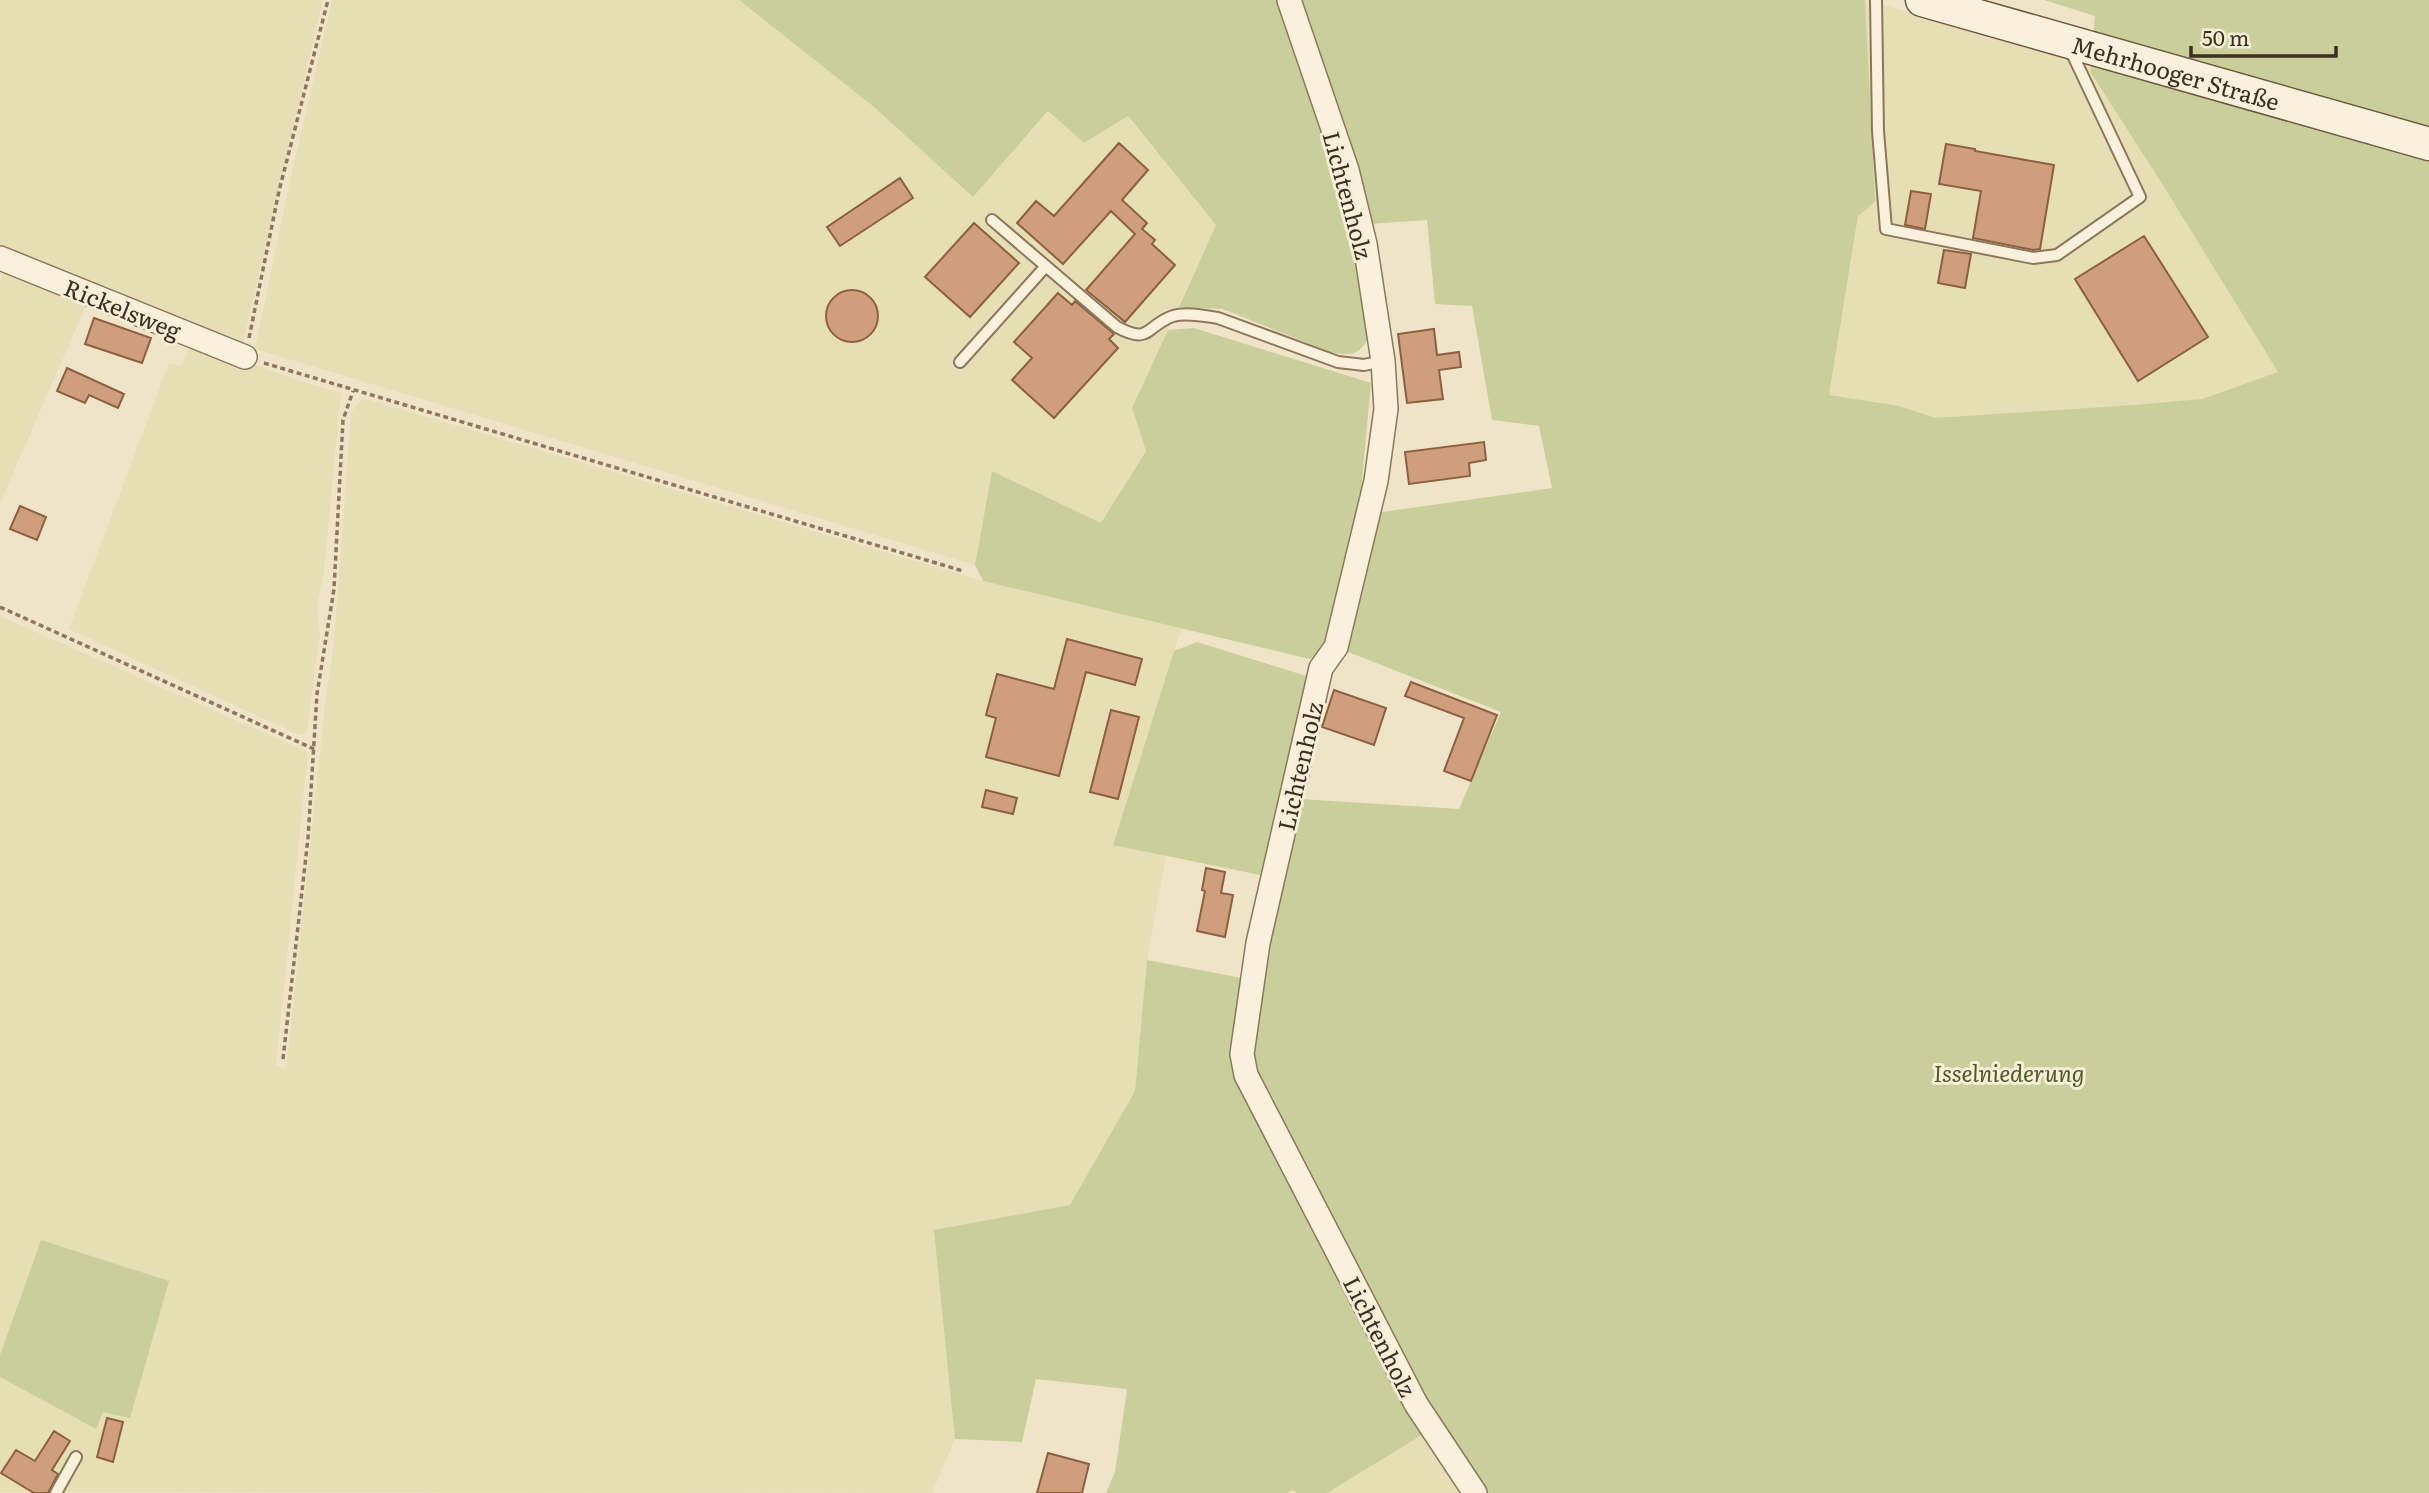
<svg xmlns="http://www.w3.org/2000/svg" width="2429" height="1493" font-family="Literata,serif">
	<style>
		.farmland { fill: #e6deb5 }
		.green { fill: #c9cf9b }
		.building { fill: #cf9f7d; stroke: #8d5f41; stroke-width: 2 }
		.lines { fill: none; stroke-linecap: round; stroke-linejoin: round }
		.service-casing { stroke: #8d765c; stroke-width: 14 }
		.minor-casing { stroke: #8d765c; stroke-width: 26 }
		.secondary-casing { stroke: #6f573f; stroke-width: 35 }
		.path { stroke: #8d765c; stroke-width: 3.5; stroke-dasharray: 5 3.5; stroke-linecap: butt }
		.service { stroke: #faf1dc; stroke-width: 10 }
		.minor { stroke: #faf1dc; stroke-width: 23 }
		.secondary { stroke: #faf1dc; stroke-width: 32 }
		.labels { text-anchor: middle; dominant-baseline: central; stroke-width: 6; stroke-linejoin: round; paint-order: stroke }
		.street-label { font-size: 23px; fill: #3d2e20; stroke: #f7eed8 }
		.park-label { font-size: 23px; font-style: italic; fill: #4d5a26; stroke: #f7eed8 }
	</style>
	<rect width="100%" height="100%" fill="#f0e4c8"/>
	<path class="farmland" d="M0,0H323L242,347L0,250Z
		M332,0H739L874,107L973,197L1049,111L1127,116L1216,225L1132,408L1146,451L1101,523L992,471L975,565L255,349L289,185Z
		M1865,0L2087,61L2278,372L2094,436L1823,430L1863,186Z
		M6,266L88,301L0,503V281Z
		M192,341L291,378L341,393L324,571L317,606L320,635L307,730L304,734L299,735L69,629L169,363L181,366Z
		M363,398L983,581L1182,627L1113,844L1166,856L1147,960L1135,1091L1070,1206L935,1231L955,1439L932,1493L0,1492V1377L96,1429L103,1412L41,1240L0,1355V616L308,752L276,1065L286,1070L325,705L334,643L351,412Z
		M1422,1435L1467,1493H1327Z"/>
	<path class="green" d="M739,0H1280L1339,167L1370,335C1359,356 1352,356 1330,352L1223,309L1179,307L1216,225L1128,116L1084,143L1048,111L973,197L874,107Z
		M1299,0H1865L1875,202L1858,216L1829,395L1899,406L1935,418L2134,405L2202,399L2278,372L2161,182L2091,73V67L2087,61H2091L2095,16L2044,0H2429V1493H1489L1452,1446L1377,1313L1251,1065L1270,915L1300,799L1459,809L1501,712L1343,650L1375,513L1552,488L1539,426L1492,420L1472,306L1435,304L1427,220L1369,224Z
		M1194,328L1371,383L1360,502L1326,651L1310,659L983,581L975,565L992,471L1101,523L1146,451L1132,408L1168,330Z
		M1197,642L1313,678L1265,876L1113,845L1174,651Z
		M1147,960L1242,978L1230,1061L1422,1435L1327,1493H1296L1293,1490L1288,1493H1106L1115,1472L1127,1389L1036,1379L1022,1442L955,1439L934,1230L1070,1205L1135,1091Z
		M41,1240L169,1281L130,1418L103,1412L96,1429L0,1377V1355Z"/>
	<path class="building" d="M1119,143L1148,170L1122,200L1147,223L1142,229L1155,240L1152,244L1175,265L1125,322L1086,290L1135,234L1111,211L1063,264L1017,223L1036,201L1054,216Z
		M1946,144L1975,149V151L2054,165L2040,249L2033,250L1973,238L1981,191L1939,184Z
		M900,178L913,198L840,246L827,227Z
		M1911,191L1931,194L1925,229L1905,225Z
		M974,223L1019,263L970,317L925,277Z
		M2144,236L2208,337L2138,381L2075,279Z
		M1944,250L1971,254L1965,288L1938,283Z
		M826 316a26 26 0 1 1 52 0a26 26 0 1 1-52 0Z
		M1058,293L1072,305L1075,301L1114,334L1109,339L1118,348L1054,418L1012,380L1032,358L1014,342Z
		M94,318L151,338L142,363L85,344Z
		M1434,329L1437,355L1459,352L1461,367L1439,370L1443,399L1407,403L1398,334Z
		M67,368L124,394L118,408L89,395L85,403L57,391Z
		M1484,442L1486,460L1469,463L1470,476L1409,484L1405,452Z
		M20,506L46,517L37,540L10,529Z
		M1067,639L1142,659L1135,685L1086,672L1059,776L986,757L996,718L986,715L997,674L1054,689Z
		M1411,682L1497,715L1471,781L1444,771L1464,718L1405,696Z
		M1334,690L1386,708L1374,745L1322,727Z
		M1111,710L1139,717L1118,799L1090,792Z
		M986,790L1017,798L1013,814L982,807Z
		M1206,868L1225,872L1221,893L1233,895L1225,937L1197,931L1205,891L1202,890Z
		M107,1418L123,1422L113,1462L97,1457Z
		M54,1431L70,1441L52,1470L58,1474L48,1493H34L1,1473L16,1450L35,1461Z
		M1048,1453L1089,1464L1082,1493H1037Z"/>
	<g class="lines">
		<defs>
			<path id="service" d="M1876,0L1878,131L1886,229L2033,258L2057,255L2140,197L2070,49
				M992,220L1117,327C1151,345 1145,326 1173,316C1186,312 1205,316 1218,318L1338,362L1364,365L1383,361
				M960,362L1046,266
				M56,1493L76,1457"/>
			<path id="minor" d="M1289,0L1347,170L1365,244L1383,361L1386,409L1376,481L1336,647L1321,668L1258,943L1242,1054L1246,1075L1416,1404L1475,1493
				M0,258L245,357"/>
			<g id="secondary">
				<path id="s1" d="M1922,0L2429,144"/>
			</g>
		</defs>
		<use href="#service" class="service-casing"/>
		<use href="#minor" class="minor-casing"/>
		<use href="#secondary" class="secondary-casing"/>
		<path class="path" d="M249,338L279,191L328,0
			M264,363L963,571
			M0,607L314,749
			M283,1059L308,838L317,694L334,589L343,420L353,391"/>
		<use href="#service" class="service"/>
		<use href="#minor" class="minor"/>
		<use href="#secondary" class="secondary"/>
	</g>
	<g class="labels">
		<g class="street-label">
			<text stroke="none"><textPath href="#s1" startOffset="264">Mehrhooger Straße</textPath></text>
			<text transform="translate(1349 195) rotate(75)">Lichtenholz</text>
			<text transform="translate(123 308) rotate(22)">Rickelsweg</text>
			<text transform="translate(1299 766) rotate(-77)">Lichtenholz</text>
			<text transform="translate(1381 1336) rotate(63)">Lichtenholz</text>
		</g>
		<g class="park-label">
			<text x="2009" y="1072">Isselniederung</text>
		</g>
	</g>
	<path d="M2191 46v10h145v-10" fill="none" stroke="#3d2e20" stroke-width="3.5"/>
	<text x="2202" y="46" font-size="21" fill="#3d2e20" stroke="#f7eed8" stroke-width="5" paint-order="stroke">50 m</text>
</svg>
